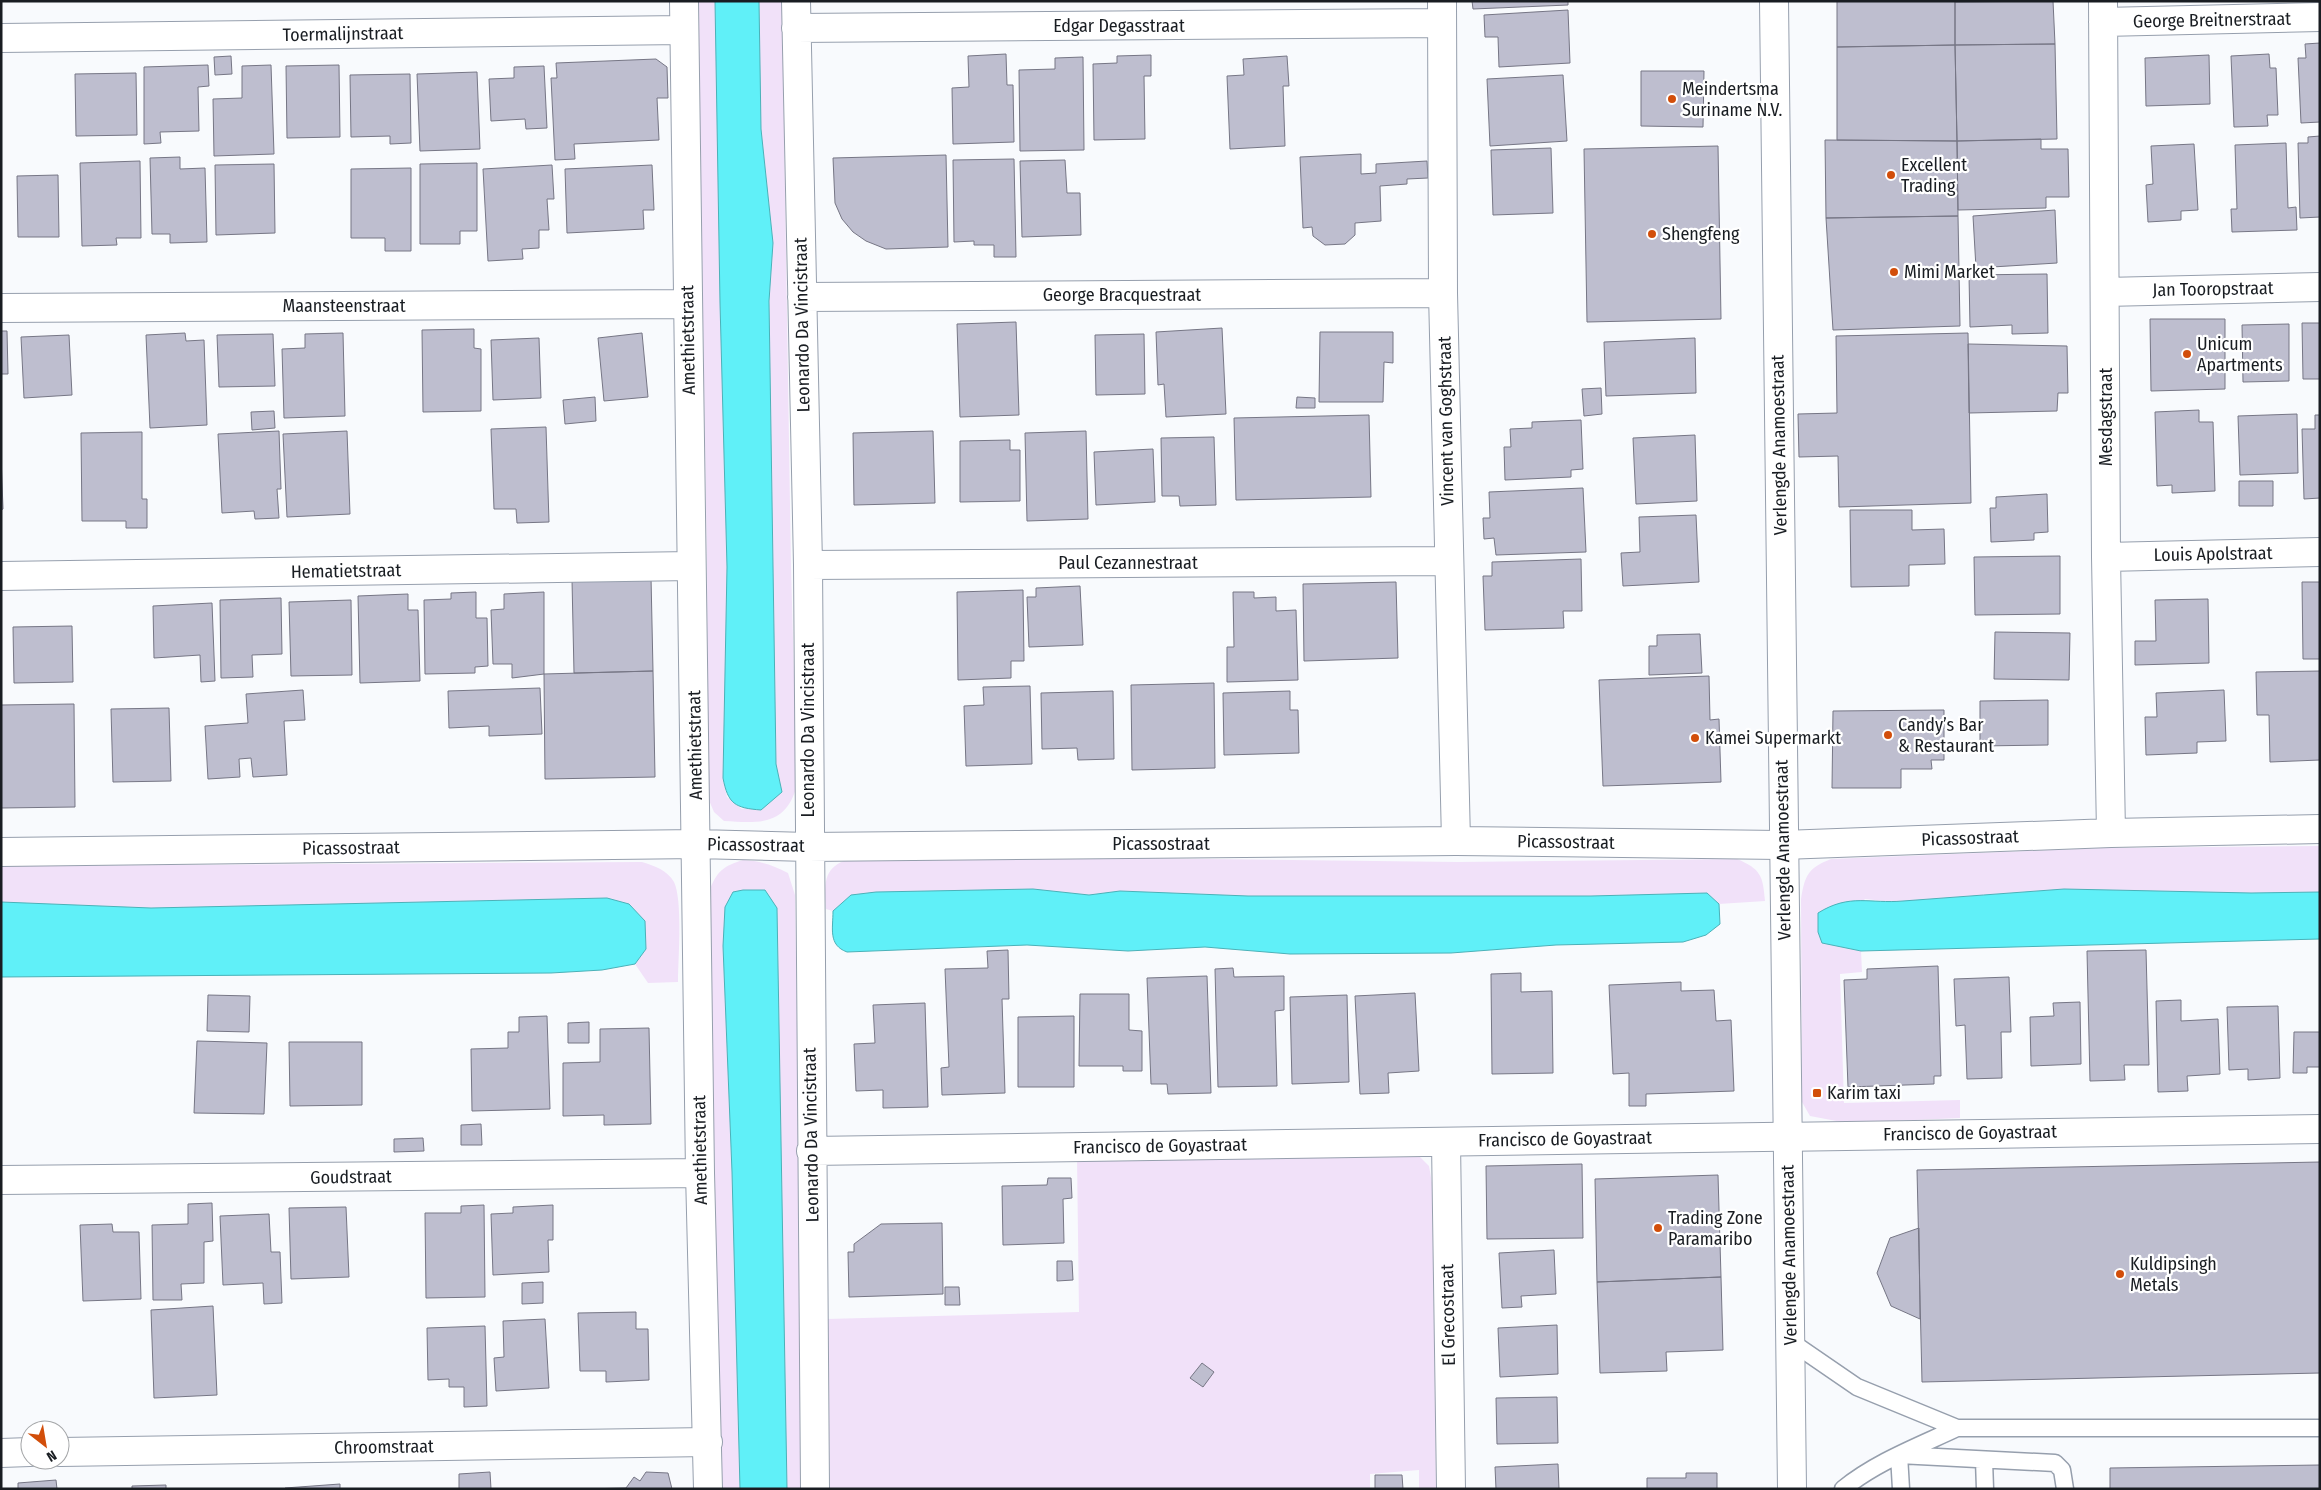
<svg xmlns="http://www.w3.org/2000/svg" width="2321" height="1490" font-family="'Fira Sans Condensed',sans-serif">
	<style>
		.green { fill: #f1e1f9 }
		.water { fill: #60f0f8; stroke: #4bb1b8 }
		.building { fill: #bebecf; stroke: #767685 }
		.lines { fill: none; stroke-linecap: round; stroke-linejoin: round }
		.service-casing { stroke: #969fad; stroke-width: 19 }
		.minor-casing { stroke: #969fad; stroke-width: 30 }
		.tertiary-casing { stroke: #969fad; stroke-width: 30 }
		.service { stroke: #fff; stroke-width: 16 }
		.minor { stroke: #fff; stroke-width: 28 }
		.tertiary { stroke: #fff; stroke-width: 28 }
		.poi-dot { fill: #d24e0a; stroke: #fff; stroke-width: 2 }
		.labels { text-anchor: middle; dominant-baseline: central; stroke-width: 4.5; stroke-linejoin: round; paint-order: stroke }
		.street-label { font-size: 18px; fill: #191d22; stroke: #fff }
		.poi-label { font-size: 18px; fill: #191d22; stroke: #fff; text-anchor: start }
	</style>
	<rect width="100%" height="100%" fill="#f8fafd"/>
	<path class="green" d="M698,1H715L720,303L727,567L723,778L727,797L742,809L782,792L776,764L769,301L773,243L761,129L759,1H782L791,567L797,785C786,826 760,823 724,821L714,812L708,798L707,567Z
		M2320,846V892L1894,902L1865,899L1822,943L1861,951L1862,972L1840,974L1844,1103L1960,1100V1118L1847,1123L1810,1116L1802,1102L1801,899C1805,875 1808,868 1831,859L2103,848Z
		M862,855L1458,862L1737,859C1761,869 1763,876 1765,901L1719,904L1707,893L1591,896H1248L1120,891L1089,895L1033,889L851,895L833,911L826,909C823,874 826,864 862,855Z
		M743,860C761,861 773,865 788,873L795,895L804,1489H787L777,908L765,890L733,892L723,946L732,1172L740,1489H720L710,889C718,870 724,866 743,860Z
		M642,862C655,866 667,870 674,882C683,901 678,959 678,982L648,983L635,964L646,949L151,908L1,902V866Z
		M1417,1154L1429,1166L1432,1183L1436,1489H1419V1470L1370,1474V1489H830L827,1319L1079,1312L1077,1157Z"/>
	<path class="water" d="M715,1H759L761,129L773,243L769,301L776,764L782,792L761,810C735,808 728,804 723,778L727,567L720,303Z
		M1033,889L1089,895L1120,891L1248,896H1591L1707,893L1719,904L1720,924L1706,935L1683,942L1556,945L1451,953L1290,954L1205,947L1128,951L1027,945L847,952C828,945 833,929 833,911L851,895L876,892Z
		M2064,889L2251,893L2320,892V939L1861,951L1822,943L1818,932V913C1850,893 1870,904 1903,901C1957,897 2010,893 2064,889Z
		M743,890H765L777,908L787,1489H740L732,1172L723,946L725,907L733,892Z
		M607,898L629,904L645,921L646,949L635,964L602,970L551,973L1,977V902L151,908Z"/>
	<path class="building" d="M1472,1H1568V5L1473,9Z
		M1837,1H1955V45L1837,47Z
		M2053,1L2055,44L1955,45V2Z
		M1568,10L1570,63L1499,67L1498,37H1485L1484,15Z
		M2320,43V122L2301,123L2298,58H2306L2305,44Z
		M2055,44L2057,139L1957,141L1955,45Z
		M1955,45L1957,141L1837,140V47Z
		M1006,54L1007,85H1013L1014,142L953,144L952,88L969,87L968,56Z
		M2269,54L2270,68H2276L2278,115H2267L2268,126L2234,127L2231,56Z
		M1151,55V76H1144L1145,139L1094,140L1093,64L1117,63V56Z
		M2209,55L2210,104L2146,106L2145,58Z
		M231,56L232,74L215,75L214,57Z
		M1287,56L1289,86H1283L1285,146L1230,149L1227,76L1244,75L1243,59Z
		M1083,57L1084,150L1020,151L1019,70L1055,69V58Z
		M656,59L667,67L668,98H657L659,140L574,144L575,159L555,160L551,78H557L556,63Z
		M208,65L209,86L198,87L199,131L160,132L161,143L144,144V67Z
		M271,65L274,154L214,156L213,99L242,98V66Z
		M339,65L340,137L287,138L286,66Z
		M544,66L547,128L526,129L525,119L491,121L489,79L514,78V67Z
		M1641,71H1704L1703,127L1641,126Z
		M477,72L480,149L420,151L417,74Z
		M136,73L137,135L76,136L75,74Z
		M410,74L411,143L390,144V136L351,137L350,75Z
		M1563,75L1567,141L1490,146L1487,79Z
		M2320,136V217L2300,218L2298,143H2308V137Z
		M2041,139V149H2068L2069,197H2046V208L1958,210L1957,141Z
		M1825,140L1957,141L1958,216L1826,218Z
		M2286,143L2288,208L2296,207L2297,230L2232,232L2231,209H2237L2235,145Z
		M2194,144L2198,210L2181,211V220L2148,222L2146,185L2153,184L2151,146Z
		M1718,146L1721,319L1587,322L1584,149Z
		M1551,148L1553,213L1493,215L1491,150Z
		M1361,154V174L1376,173V164L1427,161L1428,178L1407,179V184L1380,186L1381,221L1355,223V235L1345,244L1325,245L1313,236L1312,227L1303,228L1300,157Z
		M946,155L948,247L886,249L866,241L853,232L842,219L835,203L833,158Z
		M180,157V169L205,168L207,242L170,243V234H152L150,158Z
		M1014,159L1016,257H994V245H974V241L954,242L953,160Z
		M1065,160L1067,193H1080L1081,235L1022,237L1020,161Z
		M140,161L141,238H116L117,245L82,246L80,163Z
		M477,163V231H460V244H420V164Z
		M274,164L275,233L216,235L215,165Z
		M552,165L554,199H547L549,230H539V248L522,249L523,259L488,261L483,169Z
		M652,165L654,210H643L644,229L567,233L565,169Z
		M411,168V251H385V238H351V169Z
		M58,175L59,237H18L17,176Z
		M2055,210L2057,263L1976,268L1973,216Z
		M1958,216L1960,326L1833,330L1826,218Z
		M2047,274L2048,333L2012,334V325L1970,327L1969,275Z
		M2150,319H2225V389L2151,391Z
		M1016,322L1019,415L960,417L957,324Z
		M2302,323H2320V379H2303Z
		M2289,324V381L2243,382L2242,325Z
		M1222,328L1226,414L1166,417L1164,384L1158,385L1156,332Z
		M474,329V348L481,349V411L423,412L422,330Z
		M1,331H7L8,374H1Z
		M1320,332H1393V363L1384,362L1383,402H1319Z
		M185,333L186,341L204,340L207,425L150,428L146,335Z
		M343,333L345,416L284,418L282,349L305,348V334Z
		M642,333L648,397L604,401L598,338Z
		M1968,333L1971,503L1839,507L1838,456L1799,457L1798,414L1837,413L1836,336Z
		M273,334L275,386L219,387L217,335Z
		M1144,334L1145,394L1096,395L1095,335Z
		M69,335L72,395L24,398L21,337Z
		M539,338L541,398L493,400L491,340Z
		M1695,338L1696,393L1606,396L1604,342Z
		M1968,344L2067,346L2068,393H2058L2057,411L1969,413Z
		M1601,388L1602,414L1584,416L1582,389Z
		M595,397L596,421L565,424L563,400Z
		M1297,397L1315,398V408H1296Z
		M2199,410V422H2213L2215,491L2172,493V485L2157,486L2155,412Z
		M274,411L275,428L252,430L251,412Z
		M2297,414L2298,473L2240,475L2238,416Z
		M1369,415L1371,497L1236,500L1234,418Z
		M2315,415H2320V498L2304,499L2302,429H2315Z
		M1581,420L1583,469L1571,470V477L1505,480L1504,447H1511L1510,429L1532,428V422Z
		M546,427L549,522L517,523L516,509H494L491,429Z
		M279,431L281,489H277L279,518L255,519L254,511L222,513L218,434Z
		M347,431L350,514L287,517L283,434Z
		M933,431L935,503L854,505L853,433Z
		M1086,431L1088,519L1027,521L1025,433Z
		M142,432V499H147V528H126V521H82L81,433Z
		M1695,435L1697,501L1636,504L1633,438Z
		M1214,437L1216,505L1180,506L1179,496H1162L1161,438Z
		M1010,440V450H1020V501L960,502V441Z
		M1153,449L1155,502L1096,505L1094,452Z
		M1,456L3,509L1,510Z
		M2239,481H2273V506H2239Z
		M1583,488L1586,552L1496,555L1494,538L1484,539L1483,518H1490L1489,492Z
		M2047,494L2048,532L2034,533V540L1991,542L1990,508H1996V497Z
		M1850,510H1912V530L1944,529L1945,564L1909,565V586L1851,587Z
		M1696,515L1699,582L1623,586L1621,553L1640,552L1639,517Z
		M2060,556V614L1975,615L1974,557Z
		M1581,559L1582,611H1563L1564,628L1485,630L1483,576H1492V562Z
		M651,577L653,671L574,673L572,580Z
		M1396,582L1398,658L1304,661L1303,584Z
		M2302,582H2320V659H2303Z
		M1080,586L1083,645L1029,647L1027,597H1036V588Z
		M1023,590L1024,661H1011V678L958,680L957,592Z
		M476,592V618H487L488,666L475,667V673L425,674L424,600L451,599V593Z
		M544,592V674L512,678V664H493L491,610L504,609V594Z
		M1233,592H1254V598L1276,597V611L1296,610L1298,680L1227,682V647H1234Z
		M408,594V610H418L420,681L360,683L358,596Z
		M281,598L282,654L252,655L253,677L221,678L220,600Z
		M2208,599L2209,663L2135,665V641H2156L2155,600Z
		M351,600L352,675L291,676L289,602Z
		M212,603L215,681L201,682L200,655L154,658L153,606Z
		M72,626L73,682L14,683L13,627Z
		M1995,632L2070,633L2069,680L1994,679Z
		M1700,634L1702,673L1649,675V646H1657V635Z
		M653,671L655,777L545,779L544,674Z
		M2320,671V760L2270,762L2269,715H2257L2256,672Z
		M1709,676L1710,720L1719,719L1721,782L1603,786L1599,680Z
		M1214,683L1215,768L1132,770L1131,685Z
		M1030,686L1032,764L966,766L964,706L984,705L983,687Z
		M540,688L542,734L489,736V726L449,728L448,691Z
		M303,690L305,720L284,721L287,775L253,777L251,758L239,759L240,777L208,779L205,726L248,723L246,694Z
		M2224,690L2226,741L2197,742V753L2146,755L2145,717H2157L2156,693Z
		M1113,691L1114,759L1078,760L1077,748L1042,749L1041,693Z
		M1290,691V710H1298L1299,753L1224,755L1223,693Z
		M2048,700V745L1980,746V701Z
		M74,704L75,807L1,808V705Z
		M169,708L171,781L113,782L111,709Z
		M1944,710V760H1931L1932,769H1901V788H1832L1833,711Z
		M1008,950L1009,999H1002L1005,1093L942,1095L941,1068L949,1067L945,969L988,968L987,951Z
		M2146,950L2149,1065H2124L2125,1080L2090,1081L2087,951Z
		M1938,966L1941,1076H1934V1084L1848,1087L1844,980L1867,979V969Z
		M1233,968L1234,977L1284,976V1010L1275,1011L1277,1086L1218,1087L1215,969Z
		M1521,973V992L1552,991L1553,1073L1492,1074L1491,974Z
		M1207,976L1211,1093L1168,1094L1167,1084H1151L1147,978Z
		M2009,977L2011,1032H2001L2002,1078L1967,1079L1965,1025L1956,1026L1954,979Z
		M1681,982V991L1714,990L1716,1021L1731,1020L1734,1091L1646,1094V1106H1629V1073L1613,1074L1609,985Z
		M1415,993L1419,1071L1388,1073L1389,1093L1360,1094L1355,996Z
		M1080,994H1129V1030L1142,1031V1071H1123V1066H1079Z
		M208,995L250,996L249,1032L207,1031Z
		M1347,995L1349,1082L1292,1084L1290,997Z
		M2181,1000V1021L2218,1019L2220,1074L2187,1076L2188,1091L2158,1092L2156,1001Z
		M2080,1002L2081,1064L2031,1066L2030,1017L2054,1016L2053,1003Z
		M925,1003L928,1107L883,1108V1090L856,1091L854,1044L875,1043L873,1005Z
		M2278,1006L2280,1078L2248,1080V1069L2229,1070L2227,1007Z
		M547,1016L550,1109L472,1111L471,1049L508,1048V1032H519V1017Z
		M1074,1016V1087H1018V1017Z
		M589,1022V1043H568V1023Z
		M649,1028L651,1124L604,1125V1115L563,1116V1063L600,1062V1029Z
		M2294,1032H2320V1067H2307V1073H2293Z
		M197,1041L267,1043L264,1114L194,1113Z
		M289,1042H362V1105L290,1106Z
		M481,1124L482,1145H461V1125Z
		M423,1138L424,1151L394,1152V1139Z
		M2320,1162V1373L1922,1382L1917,1170Z
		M1582,1164L1583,1238L1487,1239L1486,1166Z
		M1718,1175L1721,1277L1597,1282L1595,1179Z
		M1048,1178H1071L1072,1198L1063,1199L1064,1243L1003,1245L1002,1186L1047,1185Z
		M212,1203L213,1241L204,1242V1283L181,1284L182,1300H153L152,1225L188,1224V1204Z
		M484,1205L485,1297L426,1298L425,1213H461V1206Z
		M553,1205V1240H548L549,1272L493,1275L491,1214L513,1213V1207Z
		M346,1207L349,1277L291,1279L289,1208Z
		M269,1214L271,1252H280L282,1303L264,1304L263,1283L223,1285L220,1216Z
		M942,1223L943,1294L849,1297L848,1252H854V1244L881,1224Z
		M112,1224L113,1232H139L141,1299L83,1301L80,1225Z
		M1919,1228L1920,1319L1891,1306L1877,1273L1890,1238Z
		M1554,1250L1556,1294L1521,1296L1522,1307L1502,1308L1499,1253Z
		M1057,1261H1072L1073,1280L1057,1281Z
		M1721,1277L1723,1350L1666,1352L1667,1371L1600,1373L1597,1282Z
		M543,1282V1303L522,1304V1283Z
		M945,1287H959L960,1305H945Z
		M213,1306L217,1395L154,1398L151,1310Z
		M636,1312V1329H648L649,1380L606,1382V1371H580L578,1313Z
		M545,1319L549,1388L496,1391L494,1358L504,1357L503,1321Z
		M1557,1325L1558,1374L1500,1377L1498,1328Z
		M485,1326L487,1406L464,1407V1387H449V1379L428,1380L427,1328Z
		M1202,1363L1214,1372L1203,1387L1190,1378Z
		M1557,1397L1558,1443L1497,1444L1496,1398Z
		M1558,1464L1559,1489H1496L1495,1467Z
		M2320,1465V1489H2110V1468Z
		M490,1472L491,1489H459V1474Z
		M646,1472L668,1473L672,1489H583L626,1488L634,1477L640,1481Z
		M1686,1473H1717V1489H1647V1478H1686Z
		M1375,1475H1402L1403,1489H1375Z
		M56,1480L57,1489H18V1483Z
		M340,1484V1489H285V1488Z
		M166,1485V1489H132V1486Z"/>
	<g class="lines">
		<defs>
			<path id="service" d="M1790,1341L1857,1387L1957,1428H2320
				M1984,1460L1985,1489
				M1843,1489C1876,1462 1919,1446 1957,1428
				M1901,1489L1899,1455L2055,1463L2062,1470L2065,1489"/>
			<path id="minor" d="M684,1L700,1173L708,1489
				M796,1L808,565L815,1489
				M1442,1L1443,293L1456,841
				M2103,1L2106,557L2111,833
				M2103,22L2320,17
				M796,28L1442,23
				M1,38L684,30
				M2105,292L2320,287
				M802,297L1443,293
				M1,308L688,304
				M2106,557L2320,552
				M808,565L1448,561
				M1,576L691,566
				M1,852L697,844L808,847L1456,841L1783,845L2111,833L2320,829
				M1446,1142L1451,1489
				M811,1151L2320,1129
				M1,1180L700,1173
				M60,1452L708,1442
				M1,1453L30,1452"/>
			<path id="tertiary" d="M1774,1L1792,1489"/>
		</defs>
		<use href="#service" class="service-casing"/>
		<use href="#minor" class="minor-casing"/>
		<use href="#tertiary" class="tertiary-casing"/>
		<use href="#service" class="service"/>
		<use href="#minor" class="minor"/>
		<use href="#tertiary" class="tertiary"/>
	</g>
	<g class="poi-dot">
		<circle cx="1672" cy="99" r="5"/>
		<circle cx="1891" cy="175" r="5"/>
		<circle cx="1652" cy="234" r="5"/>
		<circle cx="1894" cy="272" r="5"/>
		<circle cx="2187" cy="354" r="5"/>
		<circle cx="1888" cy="735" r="5"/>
		<circle cx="1695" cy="738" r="5"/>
		<rect x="1812" y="1088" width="10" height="10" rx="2.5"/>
		<circle cx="1658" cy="1228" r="5"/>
		<circle cx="2120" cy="1274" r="5"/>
	</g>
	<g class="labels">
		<g class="street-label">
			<text transform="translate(2212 20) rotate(-1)">George Breitnerstraat</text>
			<text x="1119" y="26">Edgar Degasstraat</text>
			<text transform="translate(343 34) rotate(-1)">Toermalijnstraat</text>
			<text transform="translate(2213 289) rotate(-1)">Jan Tooropstraat</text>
			<text x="1122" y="295">George Bracquestraat</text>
			<text x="344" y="306">Maansteenstraat</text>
			<text transform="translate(802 325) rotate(-91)">Leonardo Da Vincistraat</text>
			<text transform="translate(688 340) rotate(-91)">Amethietstraat</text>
			<text transform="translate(2106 417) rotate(-90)">Mesdagstraat</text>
			<text transform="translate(1446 421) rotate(-91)">Vincent van Goghstraat</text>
			<text transform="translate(1779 445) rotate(-91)">Verlengde Anamoestraat</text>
			<text transform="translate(2213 554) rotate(-1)">Louis Apolstraat</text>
			<text x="1128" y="563">Paul Cezannestraat</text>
			<text transform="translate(346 571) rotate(-1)">Hematietstraat</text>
			<text transform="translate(808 730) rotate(-90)">Leonardo Da Vincistraat</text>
			<text transform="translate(695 745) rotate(-91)">Amethietstraat</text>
			<text transform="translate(1970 838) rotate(-2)">Picassostraat</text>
			<text transform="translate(1566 842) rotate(1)">Picassostraat</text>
			<text x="1161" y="844">Picassostraat</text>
			<text transform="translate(756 845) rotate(1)">Picassostraat</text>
			<text transform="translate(351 848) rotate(-1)">Picassostraat</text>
			<text transform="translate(1783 850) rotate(-91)">Verlengde Anamoestraat</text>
			<text transform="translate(1970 1133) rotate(-1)">Francisco de Goyastraat</text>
			<text transform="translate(811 1135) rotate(-91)">Leonardo Da Vincistraat</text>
			<text transform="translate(1565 1139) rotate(-1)">Francisco de Goyastraat</text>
			<text transform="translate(1160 1146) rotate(-1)">Francisco de Goyastraat</text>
			<text transform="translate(700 1150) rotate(-91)">Amethietstraat</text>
			<text transform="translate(351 1177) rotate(-1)">Goudstraat</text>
			<text transform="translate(1789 1255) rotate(-91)">Verlengde Anamoestraat</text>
			<text transform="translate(1448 1315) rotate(-91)">El Grecostraat</text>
			<text transform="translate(384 1447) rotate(-1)">Chroomstraat</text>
		</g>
		<g class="poi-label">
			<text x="1682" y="89">Meindertsma<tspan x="1682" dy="21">Suriname N.V.</tspan></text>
			<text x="1901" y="165">Excellent<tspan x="1901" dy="21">Trading</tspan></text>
			<text x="1662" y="234">Shengfeng</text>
			<text x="1904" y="272">Mimi Market</text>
			<text x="2197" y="344">Unicum<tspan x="2197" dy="21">Apartments</tspan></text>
			<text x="1898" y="725">Candy’s Bar<tspan x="1898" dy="21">&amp; Restaurant</tspan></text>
			<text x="1705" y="738">Kamei Supermarkt</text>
			<text x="1827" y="1093">Karim taxi</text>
			<text x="1668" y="1218">Trading Zone<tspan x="1668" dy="21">Paramaribo</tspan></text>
			<text x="2130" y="1264">Kuldipsingh<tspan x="2130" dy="21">Metals</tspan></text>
		</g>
	</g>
	<rect width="2321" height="1490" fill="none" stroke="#191d22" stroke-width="5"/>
	<g transform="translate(45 1445) rotate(149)"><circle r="24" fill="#ffffff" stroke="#a3a5a7"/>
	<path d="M0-4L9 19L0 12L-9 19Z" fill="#d24e0a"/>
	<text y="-8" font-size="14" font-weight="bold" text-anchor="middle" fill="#191d22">N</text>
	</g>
</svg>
